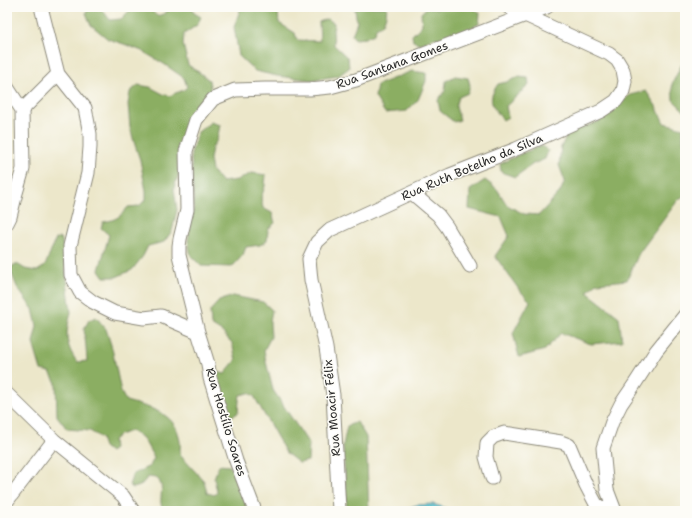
<svg xmlns="http://www.w3.org/2000/svg" width="692" height="518" font-family="'Shantell Sans',sans-serif">
	<style>
		.forest { fill: #8bae62; stroke: #5b6c46 }
		.water { fill: #4db9c9; stroke: #3c727a }
		.lines { fill: none; stroke-linecap: round; stroke-linejoin: round }
		.minor-casing { stroke: #8c897a; stroke-width: 15 }
		.minor { stroke: #fff; stroke-width: 13 }
		.labels { text-anchor: middle; dominant-baseline: central; stroke-width: 3; stroke-linejoin: round; paint-order: stroke }
		.street-label { font-size: 12px; fill: #2b2b2b; stroke: #fdfcf7 }
	</style>
	<rect width="100%" height="100%" fill="#fdfcf7"/>
	<filter id="ink" filterUnits="userSpaceOnUse"><feTurbulence type="fractalNoise" baseFrequency=".025" numOctaves="2"/><feDisplacementMap in="SourceGraphic" scale="8" xChannelSelector="R" yChannelSelector="G"/><feConvolveMatrix kernelMatrix="1 2 1 2 8 2 1 2 1" color-interpolation-filters="sRGB"/></filter>
	<filter id="wash" filterUnits="userSpaceOnUse"><feTurbulence type="fractalNoise" baseFrequency=".012" numOctaves="4" result="noise"/><feDisplacementMap in="SourceGraphic" scale="16" xChannelSelector="R" yChannelSelector="G"/><feGaussianBlur stdDeviation="0.9" result="paint"/><feColorMatrix in="noise" values="0 0 0 0 0 0 0 0 0 0 0 0 0 0 0 0 0 1.4 0 .05"/><feComposite in="paint" operator="in"/></filter>
	<g filter="url(#wash)">
		<rect width="100%" height="100%" fill="#ece7ca"/>
		<path class="forest" d="M89,7H98L104,12L110,20L121,19L129,11L141,7L152,11L157,16L166,13L168,7H192L194,13L201,17L197,25L184,34L183,44L188,65L200,73L209,80L211,91L195,109L181,148L179,173L174,188L177,210L172,231L164,242L148,246L143,256L132,270L116,277H104L99,270L109,235L101,228L103,222C116,220 120,217 128,207L139,206L146,199V191L140,160L134,142L130,127L128,104L130,92L138,85L150,87L163,94L170,96C177,91 181,93 187,87L184,78L164,64L142,51L124,44L108,39L91,25L86,13Z
			M241,7H279L278,12L279,23L295,33L297,40L320,41L319,22L327,19L334,23L333,31L334,45L348,58L349,68L338,76L311,80L277,76L255,71L239,56L234,27Z
			M356,7H387L386,15L383,24L376,28L374,34L365,38L355,39L352,35L357,22L355,10Z
			M427,7L437,9L442,7H472L480,13L479,24L447,39L434,38L421,44L413,41L412,35L422,25L421,13Z
			M685,58V112L673,100L672,84Z
			M412,71L426,73V81L418,100L407,111L385,113L375,97L377,85Z
			M455,76L468,78L470,85L468,93L459,97L456,107L460,120L454,122L440,111L438,100L445,91L446,81Z
			M518,77L528,78L529,85L506,106L508,117L503,120C497,112 488,104 493,93C494,90 496,87 498,84L507,82Z
			M646,91L656,106L664,123L683,128V142H685V195L678,200L639,253L627,280L597,283L587,292L619,317L622,341L591,344L561,333L545,350L519,357L513,333L530,301L520,291L495,256L509,236L501,217L469,209L470,190L485,180L497,189L507,205L524,214L539,215L560,192L565,181L559,165L561,147L568,133L600,121L630,95Z
			M211,122L220,125L217,140L212,148L210,159L212,171L222,182L237,180L252,173L266,175L265,186L261,198L263,208L272,213L275,223L268,229L267,241L260,245L246,247L243,255L232,267L201,266L191,256L188,241L190,226L194,206L191,153L198,132Z
			M542,146L548,151L545,159L533,164L515,177L501,172L500,164L520,154Z
			M59,237L62,240L71,313C65,334 65,344 77,362L87,361L86,347L84,329L89,320L96,317L106,329L112,348L121,392L126,401C147,407 175,412 179,437C181,442 180,449 180,455L204,481L207,493L215,495L217,492L214,478L219,465L230,466L245,500L247,511H197L194,510L192,511C187,511 171,512 167,511C155,507 165,491 160,483C160,481 158,479 156,478L148,477L140,486L133,488L129,485L133,474L150,466L154,458L143,438L131,431L119,435L113,440L114,449L110,452L104,447L101,438L90,431L67,429L57,416L56,383L50,372L41,370L33,343L37,326L33,309L26,300L17,287L11,272L12,266L17,264L25,269L37,271L45,266L55,240Z
			M233,296L263,302L272,310L270,323L271,337L264,350L266,362L273,390L309,444L308,461L299,463L286,453L254,396L248,393L240,395L239,401L238,413L232,416L225,412L215,377L218,372L225,374L229,368L236,360L232,343L222,332L211,325L210,311L219,301Z
			M357,422L366,437L369,511H347L343,445L347,426Z"/>
		<path class="water" d="M433,504L446,508L447,511H399L416,505Z"/>
	</g>
	<g filter="url(#ink)">
		<g class="lines">
			<defs>
				<path id="minor" d="M43,7L42,11L58,74L85,108L90,134V147L88,173L70,246L71,275L80,292L93,302L115,313L144,318L161,316L198,332
					M7,87L22,110L23,169L16,193L10,217L7,223
					M22,110L58,74
					M412,193L438,215L447,227L470,266
					M7,394L54,440L123,496L133,511
					M492,478L486,457L487,443L493,437L504,433L561,442L569,445L586,485L596,504L606,511
					M7,501L54,440
					M255,511L236,461L219,407L210,378L208,364L198,332L179,255V246L180,239L187,210L186,151L196,120L213,99L235,90L265,89H310L330,87L356,80L547,7
					M339,511L333,395L326,348L311,280L309,259L317,242L330,230L450,175L516,149L601,111L616,101L623,91L625,81L623,70L617,60L609,54L508,7
					M615,511L607,490L603,448L612,422L621,404L634,385L656,351L685,315"/>
			</defs>
			<use href="#minor" class="minor-casing"/>
			<use href="#minor" class="minor"/>
		</g>
	</g>
	<g class="labels">
		<g class="street-label">
			<text transform="translate(392 65) rotate(-20)">Rua Santana Gomes</text>
			<text transform="translate(472 167) rotate(-23)">Rua Ruth Botelho da Silva</text>
			<text transform="translate(332 408) rotate(-95)">Rua Moacir Félix</text>
			<text transform="translate(226 422) rotate(73)">Rua Hostílio Soares</text>
		</g>
	</g>
	<rect width="692" height="518" fill="none" stroke="#fdfcf7" stroke-width="24"/>
</svg>
